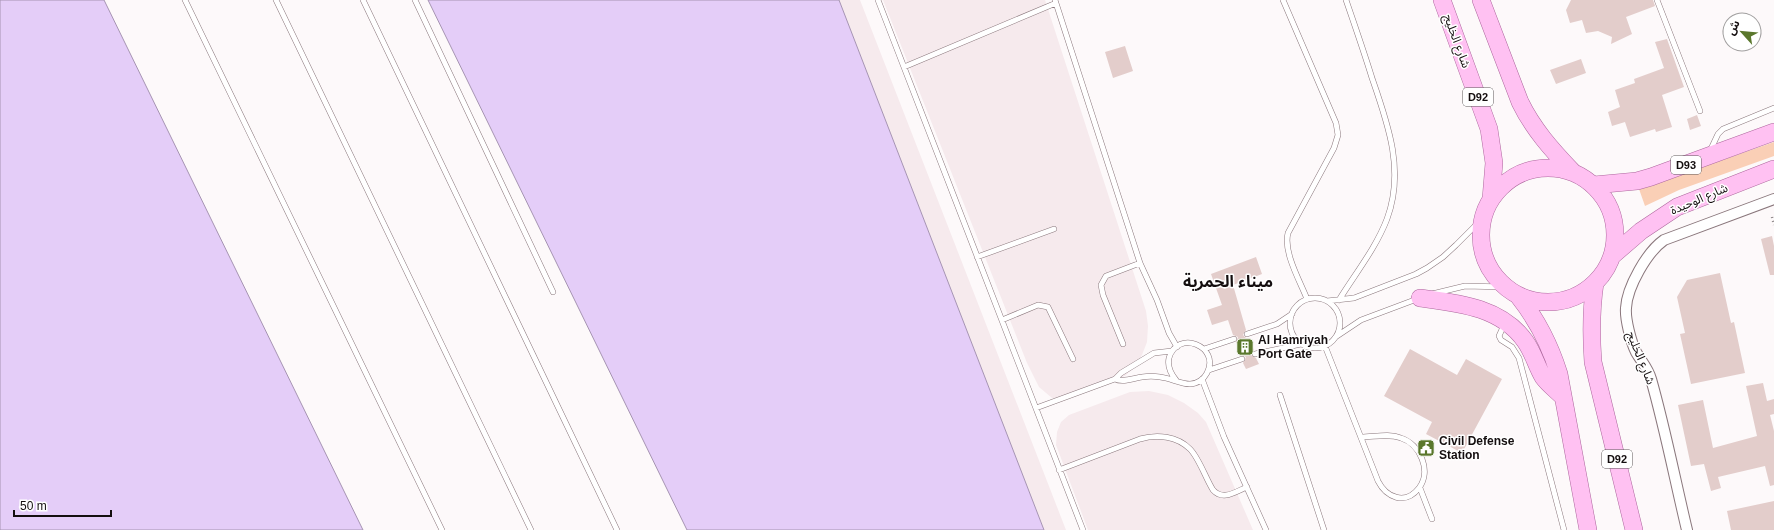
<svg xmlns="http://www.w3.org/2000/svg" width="1774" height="530" font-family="Helvetica,'Noto Sans Arabic',sans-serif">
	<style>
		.built { fill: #f6eaed }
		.green { fill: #facfb6 }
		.water { fill: #e4cdf8; stroke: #a694b2 }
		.building { fill: #e3cdcb }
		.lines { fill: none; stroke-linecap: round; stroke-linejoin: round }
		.lane-casing { stroke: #8a777c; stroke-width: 6 }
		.street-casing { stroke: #8a777c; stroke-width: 12 }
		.primary-casing { stroke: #ad679d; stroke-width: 18 }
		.path { stroke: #8e898a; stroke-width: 2.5; stroke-dasharray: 1 3; stroke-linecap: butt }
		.lane { stroke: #fff; stroke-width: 5 }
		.street { stroke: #fff; stroke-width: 10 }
		.primary { stroke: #ffc1f2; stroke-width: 17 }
		.labels { text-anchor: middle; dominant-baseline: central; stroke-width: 3; stroke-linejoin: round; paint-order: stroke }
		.shield { fill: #fff; stroke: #5a5657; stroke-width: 1 }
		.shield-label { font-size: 11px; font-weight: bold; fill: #140e0f }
		.street-label { font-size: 12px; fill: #140e0f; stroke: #fff }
		.poi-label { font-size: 12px; font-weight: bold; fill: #140e0f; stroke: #fff; text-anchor: start }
		.district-label { font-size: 16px; font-weight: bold; fill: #140e0f; stroke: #fff }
	</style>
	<rect width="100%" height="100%" fill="#fdf9fa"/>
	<path class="built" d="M839,0H860L1066,530H1044Z
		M883,0H1045L1146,311L1148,326L1147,342L1142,355L1135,367L1125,376L1064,399L1052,398L1039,387L1027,363Z
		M1149,391L1168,395L1184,403L1198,413L1206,422L1253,530H1088L1056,445L1057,432L1061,422L1069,415L1130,392Z"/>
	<path class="green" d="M1774,142V156L1679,190L1645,206L1639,189Z"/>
	<path class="water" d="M0,0H104L363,530H0Z
		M428,0H839L1044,530H687Z"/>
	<path class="building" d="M1571,0H1653L1655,6L1626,17L1632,34L1611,44L1612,37L1598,31L1586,33L1582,20L1570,23L1566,10Z
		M1667,39L1684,87L1662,95L1672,127L1656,132L1655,129L1630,137L1625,122L1612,126L1608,112L1620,107L1615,90L1635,83L1634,79L1664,68L1655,42Z
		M1125,46L1133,71L1113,78L1105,52Z
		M1581,59L1586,73L1556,84L1550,70Z
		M1697,115L1701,126L1690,130L1687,119Z
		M1772,236L1774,246V275H1770L1761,239Z
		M1256,257L1262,274L1233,285L1246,330L1243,335L1246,338H1249L1254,350L1251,355L1256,358L1259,364L1246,369L1243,363L1246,357L1241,355L1236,342L1238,337L1233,335L1228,320L1212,325L1207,310L1222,305L1211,274Z
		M1720,273L1731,323L1734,322L1745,373L1691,384L1680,334L1685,333L1677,297L1687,280Z
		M1410,349L1457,375L1466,359L1502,379L1462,453L1426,434L1432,422L1384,396Z
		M1763,383L1767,401L1774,399V414L1770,415L1774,431V485L1770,486L1765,466L1718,477L1721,488L1711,491L1704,464L1691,466L1678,405L1703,400L1713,448L1757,436L1746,386Z
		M1774,501V530H1731L1727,511Z"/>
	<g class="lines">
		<defs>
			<path id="lane" d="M185,0L442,530
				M276,0L531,530
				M363,0L617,530
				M415,0L553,292
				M878,0L1083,530
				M1055,0L1140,263L1157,300L1169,333L1177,347
				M1283,0L1336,123L1338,135L1334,148L1288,233C1283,252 1300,281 1307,299
				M1657,0L1700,111
				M904,67L1056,3
				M1710,151L1718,134L1723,129L1774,108
				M977,257L1054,229
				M1432,294L1465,286L1505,287
				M1290 323a25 25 0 1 1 50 0a25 25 0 1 1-50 0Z
				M1339,300C1355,274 1376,248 1387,219C1405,171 1388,124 1372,78C1364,52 1355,26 1346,0
				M1327,301L1354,298L1416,274L1427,268L1443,257L1456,245L1484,217
				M1002,320L1038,305L1048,307L1073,359
				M1504,325L1499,336L1501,340L1512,347L1519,358L1564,530
				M1247,334L1277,324L1292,314
				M1337,336L1361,320L1417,299
				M1123,344L1103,295L1101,285L1106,276L1140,263
				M1325,346L1378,481C1386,497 1405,506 1419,488C1432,471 1420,444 1401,438C1389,433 1374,437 1361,437
				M1204,349L1234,339
				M1255,354L1301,344
				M1209,370L1242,359
				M1115,379L1121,373L1154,353L1172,351
				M1202,379L1224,437L1266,530
				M1280,395L1324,530
				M1036,408L1115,379C1123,383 1134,378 1142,377C1148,376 1154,376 1160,377C1170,378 1181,384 1190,384C1197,384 1204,379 1207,373C1221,346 1177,329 1169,358C1167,367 1171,374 1176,380
				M1059,470L1140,439C1157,434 1177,436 1190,449C1199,458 1206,479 1213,490C1223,501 1235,492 1247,487
				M1420,488L1432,519"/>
			<path id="street" d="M1687,530C1675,480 1665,428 1651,379C1648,368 1641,361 1636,352C1631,342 1625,319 1626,308C1627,287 1647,252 1664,240L1774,199"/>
			<path id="primary" d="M1442,0L1489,129L1494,163L1491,199
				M1481,0L1520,102C1533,129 1552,150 1572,171
				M1481 235a67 67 0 1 1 134 0a67 67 0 1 1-134 0Z
				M1594,185L1637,181L1651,177L1774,132
				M1612,256L1641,231L1677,207L1774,169
				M1595,283C1591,310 1591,335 1593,362L1634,530
				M1519,297C1538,321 1550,345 1559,374L1588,530
				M1420,298C1458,303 1501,307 1525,341C1533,352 1536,365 1543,377C1548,384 1556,390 1562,396"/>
		</defs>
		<use href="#lane" class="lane-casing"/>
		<use href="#street" class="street-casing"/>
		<use href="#primary" class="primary-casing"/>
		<path class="path" d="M1772,217L1774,225"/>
		<use href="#lane" class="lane"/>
		<use href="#street" class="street"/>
		<use href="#primary" class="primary"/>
	</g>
	<defs>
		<symbol id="building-square" viewBox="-11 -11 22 22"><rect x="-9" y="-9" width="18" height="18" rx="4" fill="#5a772c" stroke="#fff"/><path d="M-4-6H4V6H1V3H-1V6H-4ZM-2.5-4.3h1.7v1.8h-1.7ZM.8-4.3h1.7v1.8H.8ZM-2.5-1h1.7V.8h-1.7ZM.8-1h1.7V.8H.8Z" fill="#fff"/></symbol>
		<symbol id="civic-square" viewBox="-11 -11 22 22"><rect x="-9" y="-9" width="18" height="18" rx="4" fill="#5a772c" stroke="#fff"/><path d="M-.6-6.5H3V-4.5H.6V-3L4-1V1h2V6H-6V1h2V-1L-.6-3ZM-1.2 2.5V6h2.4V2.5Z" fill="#fff"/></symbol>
	</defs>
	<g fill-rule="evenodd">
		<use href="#building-square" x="1235" y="337" width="20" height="20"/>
		<use href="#civic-square" x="1416" y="438" width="20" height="20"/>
	</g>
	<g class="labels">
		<g class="shield">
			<rect x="1463" y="88" width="30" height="18" rx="3"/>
			<rect x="1671" y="156" width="30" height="18" rx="3"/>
			<rect x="1602" y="450" width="30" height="18" rx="3"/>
		</g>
		<g class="shield-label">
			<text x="1478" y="97">D92</text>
			<text x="1686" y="165">D93</text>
			<text x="1617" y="459">D92</text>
		</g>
		<g class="street-label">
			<text transform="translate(1457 41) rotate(70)">شارع الخليج</text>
			<text transform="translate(1699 199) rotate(-23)">شارع الوحيدة</text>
			<text transform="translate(1641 358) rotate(68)">شارع الخليج</text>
		</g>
		<g class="poi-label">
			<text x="1258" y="340">Al Hamriyah<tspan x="1258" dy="14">Port Gate</tspan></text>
			<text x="1439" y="441">Civil Defense<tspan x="1439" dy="14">Station</tspan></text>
		</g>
		<g class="district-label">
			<text x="1228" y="281">ميناء الحمرية</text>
		</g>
	</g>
	<g transform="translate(1742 32) rotate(297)"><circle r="19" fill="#ffffff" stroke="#a19f9f"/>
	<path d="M0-3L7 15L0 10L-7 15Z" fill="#5a772c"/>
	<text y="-6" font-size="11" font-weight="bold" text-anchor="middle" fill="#140e0f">ش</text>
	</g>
	<path d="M14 510v6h97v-6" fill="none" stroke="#140e0f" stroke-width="2"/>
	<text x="20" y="510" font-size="12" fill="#140e0f" stroke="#ffffff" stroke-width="3" paint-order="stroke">50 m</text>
</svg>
